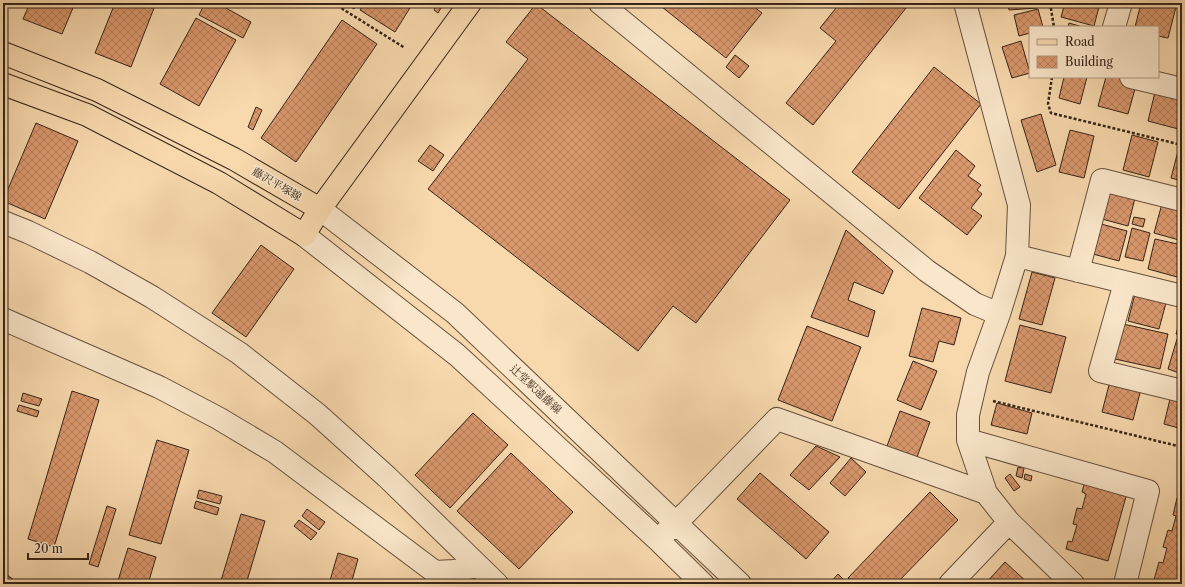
<svg xmlns="http://www.w3.org/2000/svg" width="1185" height="587" font-family="'Libre Caslon Text','Noto Serif JP',serif">
	<style>
		.building { fill: url(#building-cross-hatch); stroke: #362417 }
		.lines { fill: none; stroke-linecap: round; stroke-linejoin: round }
		.minor-casing { stroke: #66513d; stroke-width: 24 }
		.major-casing { stroke: #362417; stroke-width: 24 }
		.path { stroke: #362417; stroke-width: 2.5; stroke-dasharray: 3 2; stroke-linecap: butt }
		.minor { stroke: #fae6ca; stroke-width: 22 }
		.major { stroke: #f8d9ae; stroke-width: 22 }
		.labels { text-anchor: middle; dominant-baseline: central; stroke-width: 3.5; stroke-linejoin: round; paint-order: stroke }
		.street-label { font-size: 11px; fill: #362417; stroke: #fae6ca }
	</style>
	<defs>
		<pattern id="building-cross-hatch" width="8" height="8" patternUnits="userSpaceOnUse"><rect width="8" height="8" fill="#da986d"/><path d="M0 0l8 8M0 8l8-8" fill="none" stroke="#b27c59"/></pattern>
	</defs>
	<rect width="100%" height="100%" fill="#f8d9ae"/>
	<filter id="stains"><feTurbulence type="fractalNoise" baseFrequency=".005" numOctaves="4"/><feColorMatrix values="0 0 0 0 .2 0 0 0 0 .09 0 0 0 0 .02 0 0 0 .5 -.17"/></filter>
	<radialGradient id="worn" r=".72"><stop offset=".6" stop-color="#630" stop-opacity="0"/><stop offset="1" stop-color="#630" stop-opacity=".3"/></radialGradient>
	<path class="building" d="M30,3H75L62,34L23,19Z
		M115,3H156L131,67L95,53Z
		M205,3H217L251,22L243,38L199,15Z
		M344,3H357L354,9Z
		M365,3H413L395,32L360,10Z
		M438,3H444L438,13L434,10Z
		M657,3H749L762,13L726,58Z
		M840,3H858L863,7L866,3H910L813,125L786,103L836,41L820,28Z
		M1008,3H1037V8L1009,10Z
		M1065,3H1100L1094,26L1061,17Z
		M1141,3H1177L1168,38L1158,36V27H1135Z
		M536,4L790,200L696,323L673,306L638,351L428,189L528,59L506,42Z
		M1038,9L1043,27H1030V33L1019,36L1014,15Z
		M196,18L236,40L199,106L160,84Z
		M342,20L377,44L296,162L261,138Z
		M1069,23L1083,27H1068Z
		M1021,41L1030,73L1012,78L1002,47Z
		M735,55L749,66L739,78L726,67Z
		M1182,57V71L1179,70Z
		M934,67L981,104L899,209L852,172Z
		M1064,77H1087L1080,104L1059,98Z
		M1106,77H1117L1137,82L1128,114L1098,106Z
		M1156,88L1182,95V130L1148,121Z
		M256,107L262,110L253,130L248,127Z
		M1041,114L1056,165L1037,172L1021,120Z
		M36,123L78,141L45,219L3,201Z
		M1070,130L1094,136L1084,178L1059,172Z
		M1132,135L1158,142L1149,177L1123,170Z
		M430,145L444,155L433,171L418,161Z
		M956,150L975,166L968,176L981,185L977,190L982,194L971,208L982,216L967,235L919,198Z
		M1178,151L1182,152V181L1171,178Z
		M1109,192L1135,198L1128,226L1102,219Z
		M1163,200L1182,205V229L1179,240L1154,233Z
		M1134,217L1145,219L1143,227L1132,224Z
		M1101,224L1127,231L1119,261L1093,254Z
		M1132,228L1150,233L1143,261L1125,257Z
		M846,230L893,271L883,294L854,282L848,300L875,311L868,337L811,317Z
		M1155,239L1182,245L1181,278L1148,269Z
		M261,245L294,269L246,337L212,313Z
		M1032,272L1055,278L1042,325L1019,319Z
		M1136,290L1167,299L1159,329L1128,321Z
		M922,308L961,318L954,345L939,341L933,362L909,356Z
		M1182,314V336L1176,334Z
		M1123,324L1168,334L1160,369L1115,359Z
		M1020,325L1066,337L1051,393L1005,381Z
		M807,326L861,347L832,421L778,400Z
		M1177,339L1182,340V374L1168,369Z
		M3,358L7,359L3,373Z
		M913,361L937,371L921,410L897,400Z
		M1110,381L1141,389L1133,420L1102,412Z
		M72,391L99,400L54,547L28,539Z
		M23,393L42,399L39,406L21,401Z
		M1170,399L1182,402V429L1164,424Z
		M997,403L1032,413L1027,434L991,425Z
		M19,405L39,411L37,417L17,411Z
		M900,411L930,422L917,457L887,446Z
		M473,413L508,445L450,508L415,475Z
		M157,440L189,450L161,544L129,535Z
		M816,446L840,457L809,490L790,475Z
		M511,453L573,512L519,569L457,511Z
		M851,458L866,472L845,496L830,483Z
		M1018,467L1024,468L1022,478L1016,476Z
		M760,473L829,532L806,559L737,499Z
		M1010,474L1020,487L1014,491L1005,478Z
		M1025,474L1032,476L1031,481L1024,479Z
		M1085,481L1127,493L1108,561L1066,549L1068,541L1072,542L1077,525L1073,524L1077,508L1082,509L1086,494L1082,492Z
		M199,490L222,496L220,504L197,498Z
		M930,492L958,520L896,584H854L848,578Z
		M1177,498L1182,499V584H1157L1158,581L1154,580L1159,562L1163,563L1167,548L1163,547L1168,530L1172,531L1176,516L1173,515Z
		M196,501L219,508L217,515L194,508Z
		M107,506L116,509L98,567L89,564Z
		M307,509L325,522L319,530L302,516Z
		M241,514L265,521L246,584H220Z
		M299,520L317,533L311,540L294,526Z
		M128,548L156,557L148,584H117Z
		M338,553L358,559L351,584H329Z
		M1005,562L1029,584H985Z
		M6,574L19,584H3V578Z
		M838,574L848,584H829Z
		M813,580L818,584H809Z"/>
	<g class="lines">
		<defs>
			<path id="minor" d="M600,3L927,271L975,304L999,314
				M965,3L1019,205L1017,256L999,314L978,372L968,415V440L986,493L1009,522L1073,584
				M1114,27L1121,3
				M1131,77L1182,89
				M320,209L455,313L740,584
				M3,222L28,232L90,262L152,297L239,353L317,414L387,477L497,584
				M304,235L457,355L658,540L703,584
				M1017,256L1182,296
				M1078,271L1102,180L1182,200
				M1125,283L1100,371L1182,391
				M3,319L159,387L218,418L275,452L435,572L454,571L478,566
				M968,440L1148,491L1125,584
				M666,532L687,512L777,419L986,493
				M950,584L1009,522"/>
			<path id="major" d="M3,53L97,90L234,159L320,209
				M3,84L87,115L219,183L304,235L320,209L470,3"/>
		</defs>
		<use href="#minor" class="minor-casing"/>
		<use href="#major" class="major-casing"/>
		<path class="path" d="M333,3L405,48
			M1050,3L1054,27
			M1052,77L1048,104L1051,113L1182,145
			M993,401L1182,447"/>
		<use href="#minor" class="minor"/>
		<use href="#major" class="major"/>
	</g>
	<g class="labels">
		<g class="street-label">
			<text transform="translate(277 184) rotate(30)">藤沢平塚線</text>
			<text transform="translate(536 389) rotate(43)">辻堂駅遠藤線</text>
		</g>
	</g>
	<rect width="1185" height="587" fill="none" stroke="#f8d9ae" stroke-width="16"/>
	<rect x="4" y="4" width="1177" height="579" fill="none" stroke="#362417" stroke-width="2"/>
	<rect x="8" y="8" width="1169" height="571" fill="none" stroke="#362417"/>
	<rect x="1029" y="26" width="130" height="52" fill="#fae6ca" stroke="#ac9882"/>
	<rect x="1037" y="39" width="20" height="6" fill="#f8d9ae" stroke="#ac9882"/>
	<text x="1065" y="46" font-size="12" fill="#362417">Road</text>
	<rect x="1037" y="56" width="20" height="12" fill="url(#building-cross-hatch)" stroke="#ac9882"/>
	<text x="1065" y="66" font-size="12" fill="#362417">Building</text>
	<path d="M28 553v6h60v-6" fill="none" stroke="#362417" stroke-width="2"/>
	<text x="34" y="553" font-size="12" fill="#362417" stroke="#fae6ca" stroke-width="3" paint-order="stroke">20 m</text>
	<rect width="100%" height="100%" filter="url(#stains)"/>
	<rect width="100%" height="100%" fill="url(#worn)"/>
</svg>
